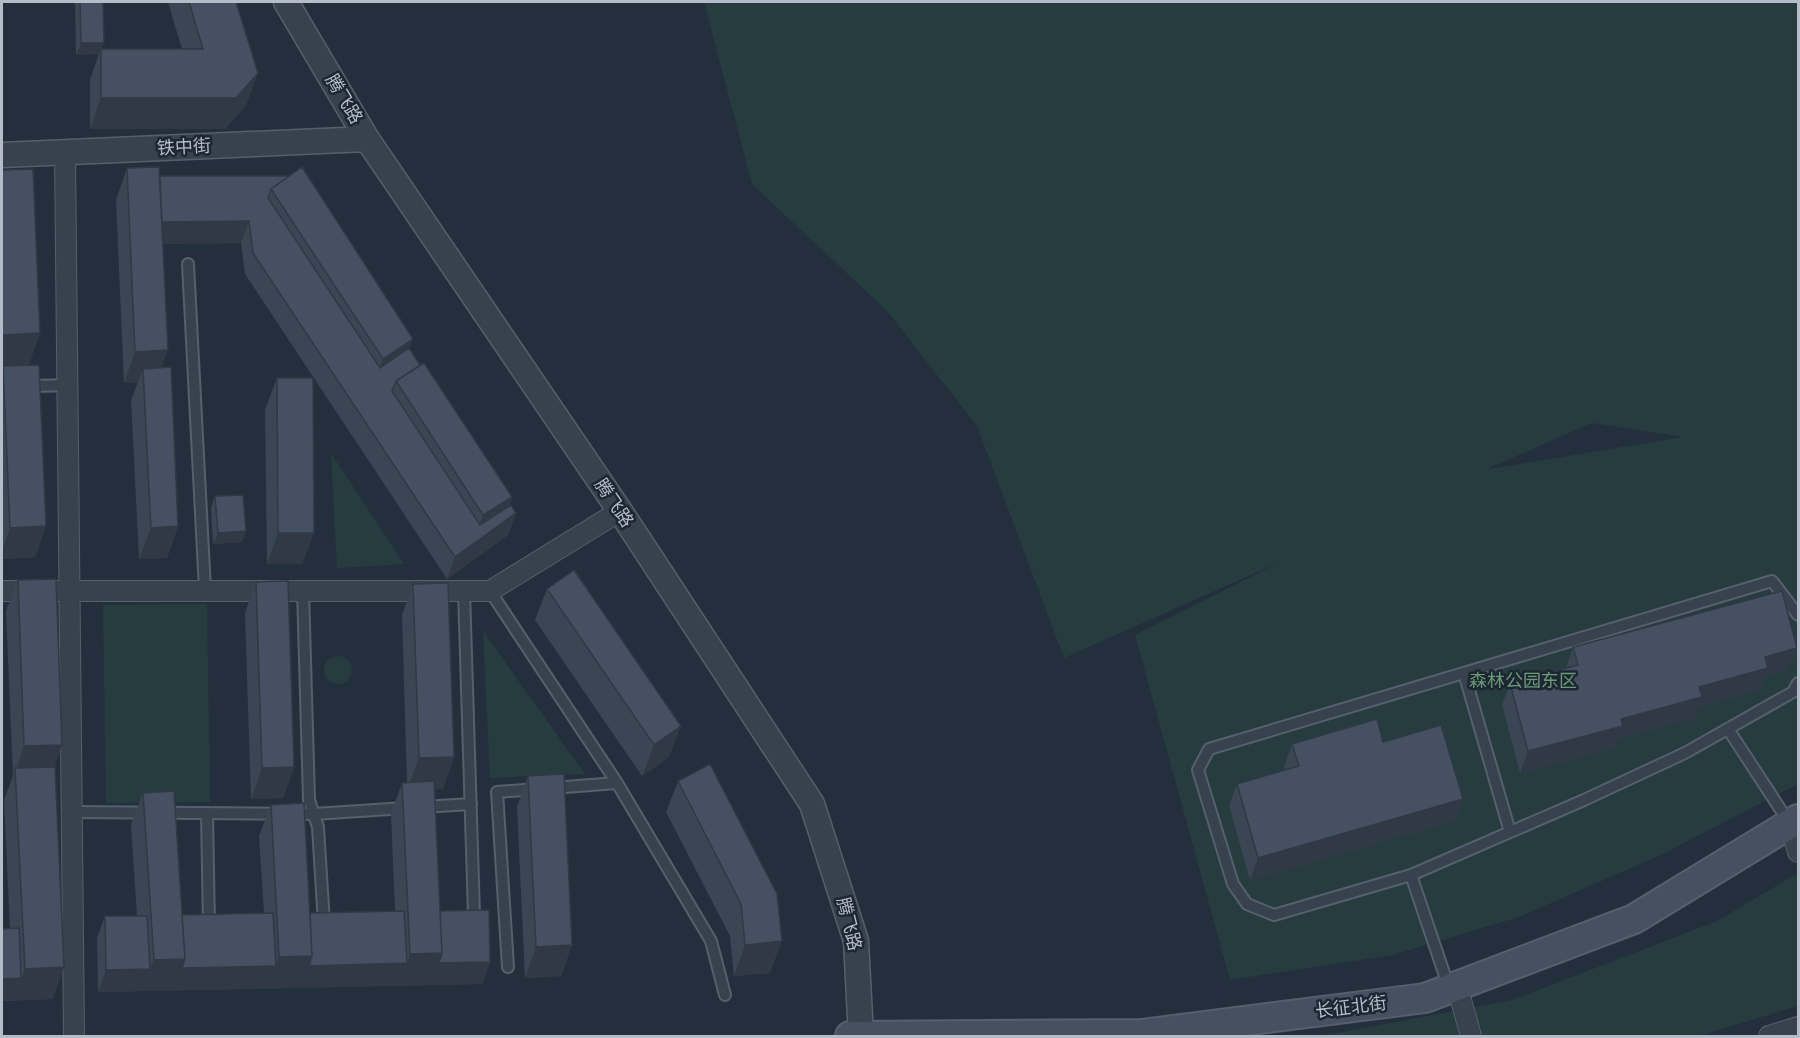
<svg xmlns="http://www.w3.org/2000/svg" width="1800" height="1038" font-family="Helvetica,'Noto Sans SC',sans-serif">
	<style>
		.green { fill: #263c3f; fill-rule: evenodd }
		.lines { fill: none; stroke-linecap: round; stroke-linejoin: round }
		.service-casing { stroke: #565f6c; stroke-width: 14 }
		.minor-casing { stroke: #565f6c; stroke-width: 22 }
		.tertiary-casing { stroke: #565f6c; stroke-width: 27 }
		.secondary-casing { stroke: #565f6c; stroke-width: 32 }
		.service { stroke: #38414e; stroke-width: 10 }
		.minor { stroke: #38414e; stroke-width: 20 }
		.tertiary { stroke: #38414e; stroke-width: 24 }
		.secondary { stroke: #465061; stroke-width: 28 }
		.wall { fill: #3b4654 }
		.shaded-wall { fill: #303945 }
		.building { fill: #455162; stroke: #303945; stroke-width: 1.5 }
		.labels { text-anchor: middle; dominant-baseline: central; stroke-width: 5; stroke-linejoin: round; paint-order: stroke }
		.street-label { font-size: 18px; fill: #b4bcc9; stroke: #1d2633 }
		.park-label { font-size: 18px; fill: #6b9a76; stroke: #1d2633 }
	</style>
	<rect width="100%" height="100%" fill="#242f3e"/>
	<path class="green" d="M704,2H1798V784L1661,855L1519,917L1393,955L1230,980L1135,635L1280,562L1064,658L977,426L887,311L752,184ZM1592,423L1683,437L1489,469V468Z
		M331,453L404,564L337,568Z
		M207,604L210,802L106,803L103,605Z
		M483,631L585,774L490,778Z
		M324 670a14 14 0 1 1 28 0a14 14 0 1 1-28 0Z
		M1798,873V1006L1699,1036H1321L1512,1000L1717,921Z"/>
	<g class="lines">
		<defs>
			<path id="service" d="M188,264L205,590
				M2,387L68,385
				M303,590L309,800L318,827L324,924
				M464,591L474,914
				M490,591L617,783L711,941L725,995
				M1798,615L1772,581L1209,749L1198,770L1233,884L1247,904L1274,915L1411,875L1584,800L1685,753L1793,692L1798,683
				M1464,673L1510,832
				M1728,729L1790,824
				M552,788L617,783
				M423,807L471,804
				M72,812L314,814L405,808
				M207,813L209,927
				M1411,875L1449,988
				M508,967L497,792L536,789"/>
			<path id="minor" d="M65,153L74,1036
				M2,591H490L620,511
				M1790,824L1798,852
				M1457,986L1471,1036
				M1769,1036L1798,1027"/>
			<path id="tertiary" d="M286,2L367,139L620,511L812,804L856,941L861,1036
				M2,155L367,139"/>
			<path id="secondary" d="M850,1036L1142,1034L1425,998L1634,919L1798,819"/>
		</defs>
		<use href="#service" class="service-casing"/>
		<use href="#minor" class="minor-casing"/>
		<use href="#tertiary" class="tertiary-casing"/>
		<use href="#secondary" class="secondary-casing"/>
		<use href="#service" class="service"/>
		<use href="#minor" class="minor"/>
		<use href="#tertiary" class="tertiary"/>
		<use href="#secondary" class="secondary"/>
	</g>
	<path class="wall" d="M75,2H103L104,43L101,49H182L168,2H236L258,73L246,105L225,129H90V80L99,54L76,55Z
		M127,168L160,176H289L413,339L409,348L512,497L509,506L516,513L508,535L447,579L245,274L241,243L163,244L161,368L178,526L167,558L139,559L131,400L138,382L124,383L116,200Z
		M3,366L46,526L35,557L2,559V370Z
		M277,378L314,533L302,564H267L265,410Z
		M215,496L242,542L213,544L211,508Z
		M18,580L62,745L54,767L53,999L2,1001L10,929L4,800L13,776L6,611Z
		M256,582L294,767L283,798L251,799L245,613Z
		M413,584L454,757L443,789H435L440,911L490,962L482,984L98,992L97,938L105,916H137L131,824L143,793L182,915L264,914L259,836L271,805L310,913L395,911L391,814L402,783H407L402,615Z
		M547,589L669,757L642,776L535,620Z
		M1573,647L1789,670L1766,676L1760,690L1699,707L1694,719L1618,739L1615,748L1520,773L1502,705L1510,683L1566,668Z
		M1383,742L1463,799L1455,821L1250,880L1229,806L1237,784L1285,770L1284,766L1292,744Z
		M710,764L770,973L734,976L730,936L666,812L678,781Z
		M528,776L572,945L561,976L525,978L517,807Z"/>
	<path class="shaded-wall" d="M81,43H104L99,54L76,55Z
		M258,73L246,105L225,129H90L101,98Z
		M249,221L241,243L154,244L161,222Z
		M40,333L29,365L2,366V335Z
		M413,339L401,370L372,390L383,359Z
		M168,350L156,382L143,369L138,382L124,383L135,352Z
		M512,497L502,523L516,513L508,535L447,579L455,557L473,545L483,515Z
		M46,526L35,557L2,559V551L10,528Z
		M178,526L167,558L139,559L151,528Z
		M246,531L242,542L213,544L218,533Z
		M278,533H314L302,564H267Z
		M1797,648L1789,670L1766,676L1760,690L1699,707L1694,719L1618,739L1615,748L1520,773L1528,751L1621,719L1699,687L1765,657Z
		M681,726L669,757L642,776L654,745Z
		M62,745L50,776L16,770L24,746Z
		M454,757L443,789L407,790L419,758Z
		M294,767L283,798L251,799L262,768Z
		M1463,799L1455,821L1250,880L1258,858Z
		M782,941L770,973L734,976L745,945Z
		M572,945L561,976L525,978L536,947Z
		M442,953L490,962L482,984L98,992L106,970L150,969L154,960L185,959L276,966L279,957L312,956L407,963L410,954Z
		M64,967L53,999L13,1000L25,969Z
		M21,978L13,1000L2,1001V979Z"/>
	<path class="building" d="M80,2H103L104,43H81Z
		M189,2H236L258,73L236,98H101V49H203Z
		M159,167L168,350L135,352L127,168Z
		M302,167L413,339L383,359L271,189Z
		M33,169L40,333L2,335V170Z
		M160,176H289L271,189L268,198L380,368L409,348L420,365L396,381L392,391L480,525L511,505L516,513L455,557L253,253L249,221L162,222Z
		M424,363L512,497L483,515L396,381Z
		M39,365L46,526L10,528L3,366Z
		M171,367L178,526L151,528L143,369Z
		M277,378H313L314,533H278Z
		M243,495L246,531L218,533L215,496Z
		M574,570L681,726L654,745L547,589Z
		M56,579L62,745L24,746L18,580Z
		M288,581L294,767L262,768L256,582Z
		M448,583L454,757L419,758L413,584Z
		M1782,591L1797,648L1765,657L1768,668L1699,687L1702,697L1621,719L1623,726L1528,751L1510,683L1578,665L1573,647Z
		M1377,719L1383,742L1441,725L1463,799L1258,858L1237,784L1299,766L1292,744Z
		M710,764L777,894L782,941L745,945L741,904L678,781Z
		M55,767L64,967L25,969L15,768Z
		M564,774L572,945L536,947L528,776Z
		M434,781L442,953L410,954L402,783Z
		M174,791L185,959L154,960L143,793Z
		M304,803L312,956L279,957L271,805Z
		M489,910L490,962L439,963L442,953L440,911Z
		M404,911L407,963L309,966L312,956L310,913Z
		M273,913L276,966L182,968L185,959L182,915Z
		M105,916H147L150,969L106,970Z
		M19,928L21,978L2,979V929Z"/>
	<g class="labels">
		<g class="street-label">
			<text transform="translate(344 99) rotate(59)">腾飞路</text>
			<text transform="translate(184 147) rotate(-3)">铁中街</text>
			<text transform="translate(614 503) rotate(56)">腾飞路</text>
			<text transform="translate(849 924) rotate(76)">腾飞路</text>
			<text transform="translate(1351 1007) rotate(-7)">长征北街</text>
		</g>
		<g class="park-label">
			<text x="1523" y="681">森林公园东区</text>
		</g>
	</g>
	<rect width="1800" height="1038" fill="none" stroke="#b4bcc9" stroke-width="6"/>
</svg>
